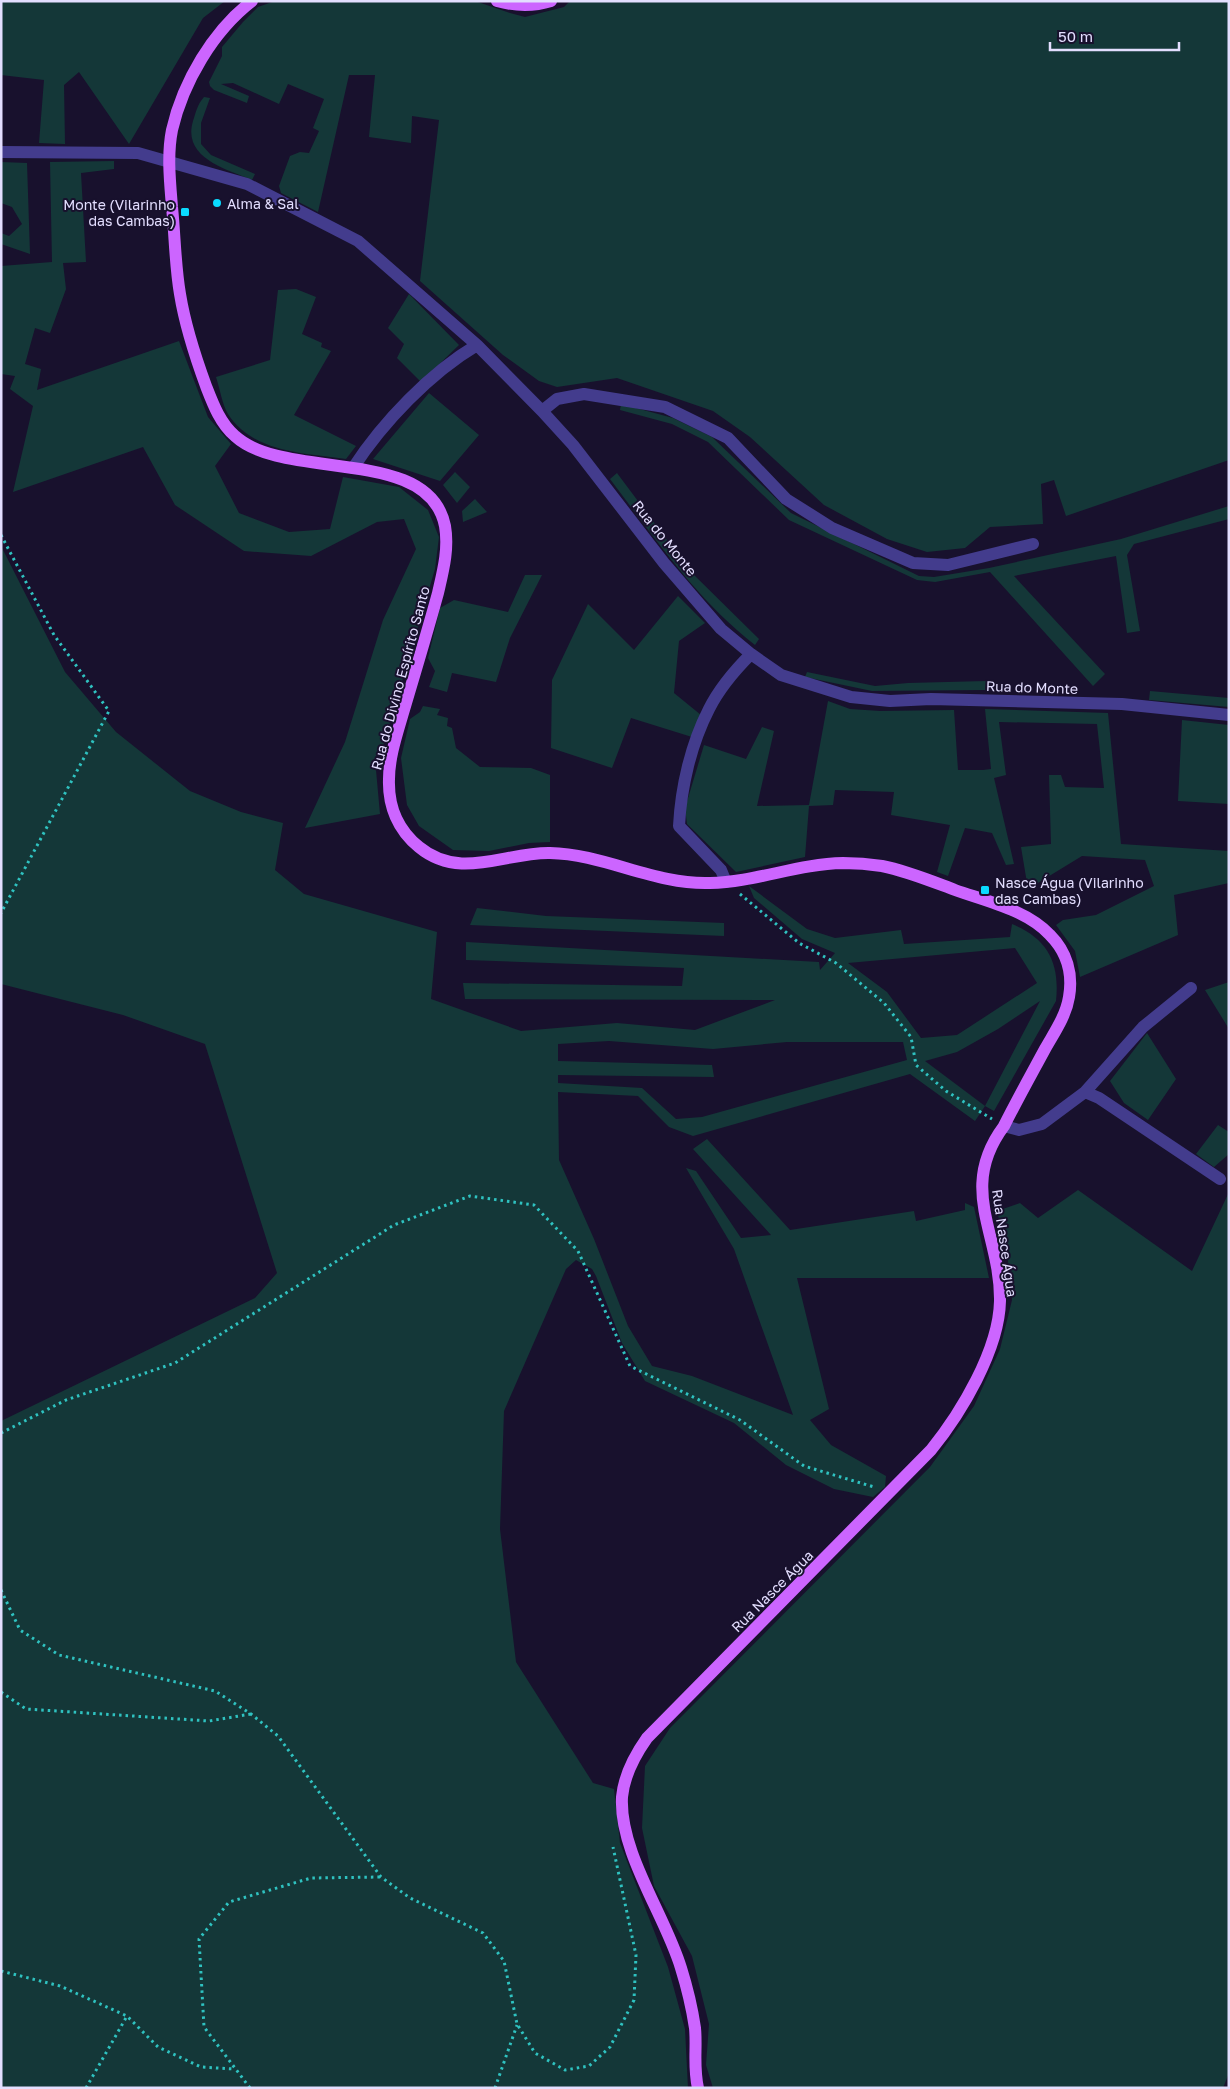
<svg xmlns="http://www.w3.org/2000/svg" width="1230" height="2089" font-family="'Golos Text',sans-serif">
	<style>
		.green { fill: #143738; fill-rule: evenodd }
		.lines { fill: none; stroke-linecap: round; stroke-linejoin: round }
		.path { stroke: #2fc2c0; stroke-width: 3; stroke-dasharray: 2.5 4; stroke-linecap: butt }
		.minor { stroke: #433c8d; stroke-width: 12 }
		.major { stroke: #cc65ff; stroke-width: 12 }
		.poi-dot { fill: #0adbff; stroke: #18112d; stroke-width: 2 }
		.labels { text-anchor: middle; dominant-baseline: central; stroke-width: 4; stroke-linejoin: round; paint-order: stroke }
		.poi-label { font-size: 14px; fill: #e3deff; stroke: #18112d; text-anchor: start }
		.street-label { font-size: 14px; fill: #e3deff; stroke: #18112d }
	</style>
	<rect width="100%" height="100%" fill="#18112d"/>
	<path class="green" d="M1,1H225L203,18L129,144L79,72L64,85L65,144L39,143L44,80L1,75Z
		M275,1H475L510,13L525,17L564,7L570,1H1229V460L1066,516L1054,480L1041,484L1043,524L990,527L965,548L927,552L887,539L824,505L750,437L713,411L617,378L557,387L539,381L503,355L420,281L439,120L412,116L411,143L369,137L375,75H349L318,212L281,193L279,186L290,156L300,152L309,153L319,131L313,128L324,99L288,84L279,104L233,83L221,84L249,96L247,103L214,90L210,86L209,82L222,56V47L243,22L258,7Z
		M204,97L210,98L201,123V144L211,155L255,174L252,180C226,169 182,158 193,121C196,112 197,105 204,97Z
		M114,161V169L81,173L86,262L63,263L66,289L50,333L35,328L25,364L41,369L37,390L179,341L208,417L231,444L215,466L239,513L289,532L330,529L343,477L399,487L428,510L439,537L435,569L376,770L380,814L305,828L345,742L383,620L416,549L404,519L377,522L311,556L244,551L175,505L143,447L13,492L33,406L10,389L15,376L1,374V266L52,262L50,162Z
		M1,162L27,163L30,254L1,244V233L9,236L22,224L12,207L1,203Z
		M296,289L316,297L302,334L322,343L321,347L331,351L294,415L356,446L346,459C305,453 253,453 228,414C222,404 220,389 216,377L270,360L278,290Z
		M409,294L459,345L421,382L397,358L404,344L388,328Z
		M429,393L479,435L440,481L373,459Z
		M621,404L673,418L712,437L791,513L919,576L934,577L989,568L1121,539L1229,506V519L1134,544L1127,555L1140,631L1127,633L1116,556L1014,576L1105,674L1093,686L990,572L935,582L917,580L789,520L708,442L672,424L620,410Z
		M455,472L470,487L457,503L443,485Z
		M617,473L691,572L759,639L755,645C697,600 654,537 610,479Z
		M475,499L487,512L463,522L462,511Z
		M1,546L65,672L116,732L190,791L241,812L283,823L275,870L304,894L437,932L431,999L521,1031L617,1023L695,1030L775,1000L465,999L463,983L682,986L684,968L466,960V942L819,962L820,970L835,953L802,939L754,898L749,886L807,929L835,938L901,930L904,944L1010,937L1012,924C1048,939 1060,963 1056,1001L994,1111L985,1106L975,1121L910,1074L693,1136L669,1127L638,1096L558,1092L559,1160L594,1239L628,1326L652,1366L692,1376L793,1415L734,1249L686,1168L696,1171L741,1238L771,1235L693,1149L707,1139L790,1230L914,1211L916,1221L965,1210V1203L974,1207L989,1278H797L829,1409L810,1420L831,1445L886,1476L885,1487L873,1497L834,1489L786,1465L734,1423L645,1381L622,1343L596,1276L592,1269L576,1260L566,1269L504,1411L500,1529L516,1662L593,1783L614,1789L620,1843L668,1967L685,2029L688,2088H1V1421L255,1298L277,1273L205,1044L123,1015L1,984ZM1015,948L1037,983L957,1035L921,1038L887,992L848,963ZM1040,1001L985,1106L925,1061L957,1052L998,1029ZM609,1041L713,1049L787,1042H903L907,1060L702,1117L676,1119L642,1088L558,1083V1075L714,1077L712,1065L558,1061V1044Z
		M525,575H542L510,638L496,682L452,673L447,692L429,687L435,671L428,658L440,608L454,600L508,612Z
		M678,596L705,623L679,641L674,693L701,715L692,737L631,718L612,768L551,748L552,680L588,604L634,650Z
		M807,672L875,686L908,683L986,681L985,690L872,691L805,677Z
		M1150,691L1229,698V707L1149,700Z
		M828,701L850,709L880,711L954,710L958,770H983L991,769L985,709L1108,713L1121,844L1229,851V883L1174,895L1178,935L1080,977L1075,951L1056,925L1063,920L1096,915L1154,886L1145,860L1082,856L1028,889L1021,847L1051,844L1049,775H1061L1065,787L1104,788L1097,724L999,722L1006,775L994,778L1014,864L1006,865L992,833L965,828L948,876L937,872L950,825L891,815L894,792L835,790L833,805L809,806L805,857L736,872L687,824L685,808L704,745L746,759L762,727L774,731L757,806L809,805Z
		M423,706L440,709L437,715L448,718L447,726L452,728L456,748L480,767L531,768L550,775V842L529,843L489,851L453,850L419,826L407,805L401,758L410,719L420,712Z
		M1182,720L1229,725V804L1178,801Z
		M477,908L546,916L724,923V936L470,925Z
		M1229,982V1029L1205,990Z
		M1147,1033L1176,1079L1148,1120L1124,1103L1110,1081Z
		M1218,1125L1229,1132V1154L1214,1167L1196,1154Z
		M1078,1190L1192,1271L1229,1192V2073L1223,2088H713L706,2065L709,2024L692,1956L654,1886L642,1828L645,1766L670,1728L930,1467L974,1406L1000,1349L1012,1300L1007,1252L997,1211L1020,1203L1038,1218Z"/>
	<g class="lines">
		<path class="path" d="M1,535L54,635L109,711L1,913
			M740,894L799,943L836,963L884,1003L911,1037L916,1065L946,1091L992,1119
			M1,1433L66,1400L175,1363L394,1225L470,1196L534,1205L578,1251L630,1366L740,1420L804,1466L874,1487
			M1,1590L20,1630L59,1655L215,1691L251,1714L278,1736L381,1877L410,1898L483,1933L504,1961L517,2024L535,2053L565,2070L589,2066L610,2047L634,2000L636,1955L613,1847
			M1,1692L26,1709L209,1721L251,1714
			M1,1971L60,1986L127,2016L158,2047L201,2067L235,2069
			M86,2088L127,2016
			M250,2088L204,2027L199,1939L229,1902L311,1878L380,1877
			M495,2088L517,2025"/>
		<path class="minor" d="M1,152L138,153L247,184L358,241L477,345L542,411L573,445L664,563L721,629L751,654L781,675L851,697L890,701L931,699L1122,704L1229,715
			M542,411L557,399L584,394L665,407L728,438L786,499L832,528L913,563L948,565L1033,544
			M353,468C383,422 430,373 477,345
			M726,882L721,870L679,826C681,787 691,744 709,709C719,689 735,670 751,654
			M1085,1092L1099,1098L1220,1179
			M1004,1126L1019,1130L1042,1124L1085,1092L1143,1027L1191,988"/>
		<path class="major" d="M252,1C213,31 183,82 172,130C167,155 170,182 172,207C175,236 175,265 180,294C185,325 195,356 206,386C213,404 220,423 235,436C285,482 429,445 445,526C449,549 443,571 438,593C427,633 415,673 403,713C397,734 389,757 389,779C388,806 398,830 419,847C460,881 505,852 550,853C604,854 655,885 710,883C755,882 798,864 843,863C856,863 869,864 882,866C907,871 931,881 955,890C986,901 1027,910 1050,935C1067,952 1073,974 1069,997C1066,1016 1054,1033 1045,1049C1031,1075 1017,1100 1004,1126C957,1189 1001,1234 1000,1301C999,1350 961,1413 931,1450L647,1738C635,1755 624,1776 622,1797C619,1852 666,1917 681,1968C687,1987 692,2008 695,2028C697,2048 693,2066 698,2088
			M497,1C515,6 532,7 551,1"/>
	</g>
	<g class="poi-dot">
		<circle cx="217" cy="203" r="5"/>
		<rect x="180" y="207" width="10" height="10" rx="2.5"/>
		<rect x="980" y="885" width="10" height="10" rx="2.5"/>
	</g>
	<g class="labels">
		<g class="poi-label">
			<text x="227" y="203">Alma &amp; Sal</text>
			<text x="175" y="204" text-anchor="end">Monte (Vilarinho<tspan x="175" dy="16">das Cambas)</tspan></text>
			<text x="995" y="882">Nasce Água (Vilarinho<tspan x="995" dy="16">das Cambas)</tspan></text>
		</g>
		<g class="street-label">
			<text transform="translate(665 538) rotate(51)">Rua do Monte</text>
			<text transform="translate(400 678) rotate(-75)">Rua do Divino Espírito Santo</text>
			<text transform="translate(1032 687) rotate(2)">Rua do Monte</text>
			<text transform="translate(1005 1243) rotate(82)">Rua Nasce Água</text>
			<text transform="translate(772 1591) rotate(-45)">Rua Nasce Água</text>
		</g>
	</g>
	<rect width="1230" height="2089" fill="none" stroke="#e3deff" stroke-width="5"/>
	<path d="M1050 42v8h129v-8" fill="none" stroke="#e3deff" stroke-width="2.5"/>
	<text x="1058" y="42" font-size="15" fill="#e3deff" stroke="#18112d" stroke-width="4" paint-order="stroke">50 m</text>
</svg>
